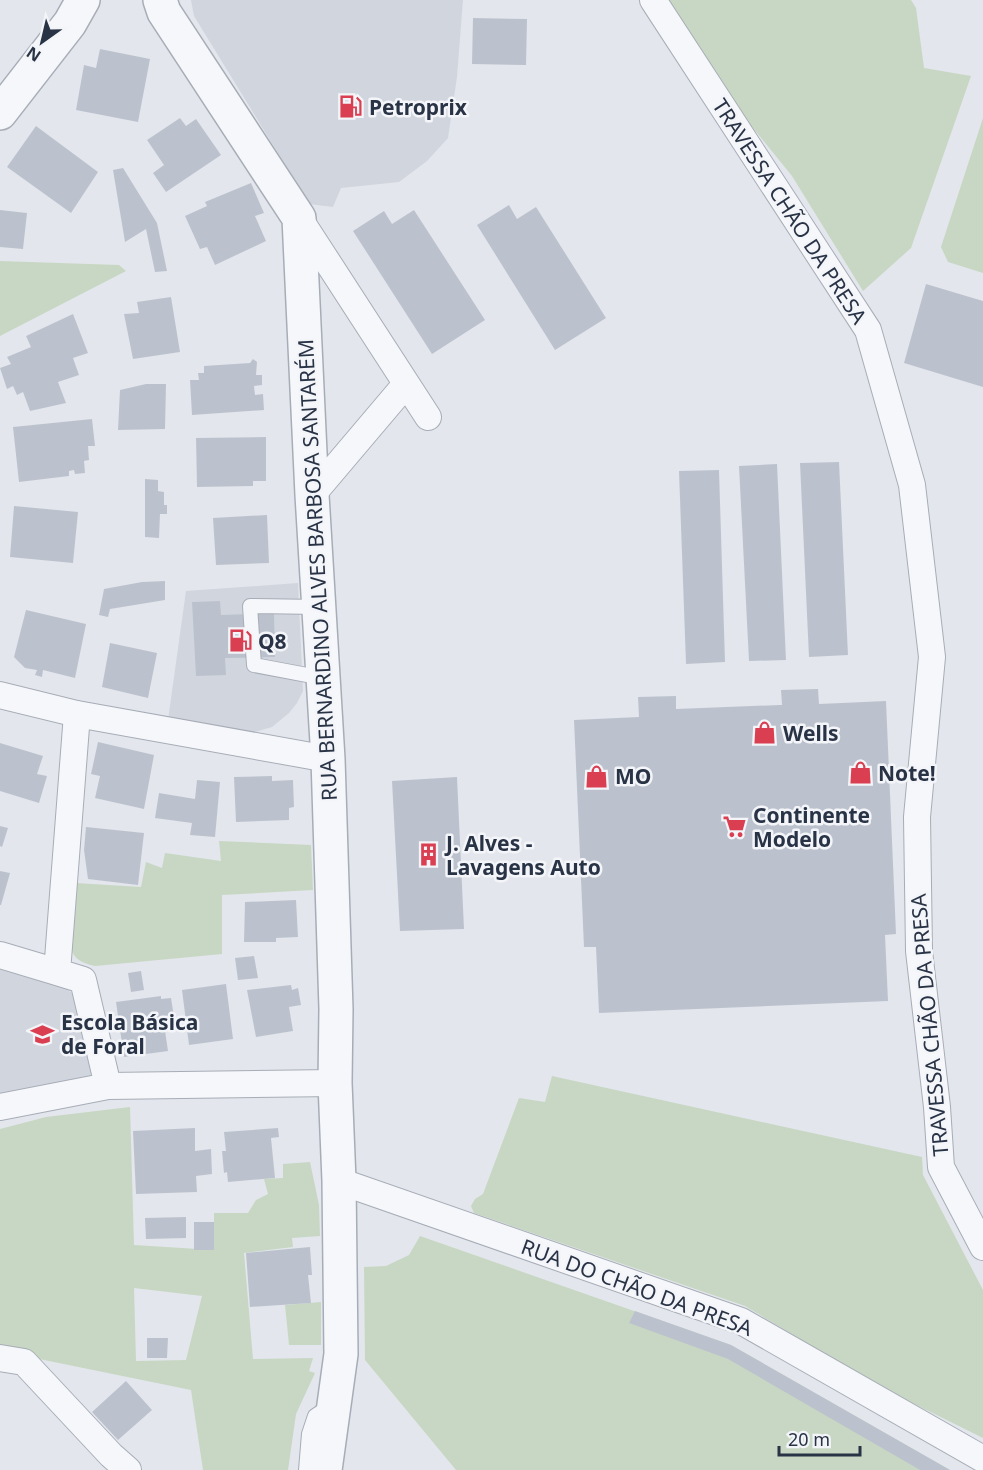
<svg xmlns="http://www.w3.org/2000/svg" width="983" height="1470" font-family="'Noto Sans',sans-serif">
	<style>
		.built { fill: #d1d5de }
		.green { fill: #c8d7c3; fill-rule: evenodd }
		.building { fill: #bcc2cd }
		.lines { fill: none; stroke-linecap: round; stroke-linejoin: round }
		.service-casing { stroke: #a7adb7; stroke-width: 16 }
		.minor-casing { stroke: #a7adb7; stroke-width: 28 }
		.tertiary-casing { stroke: #a7adb7; stroke-width: 36 }
		.service { stroke: #f6f7fa; stroke-width: 14 }
		.minor { stroke: #f6f7fa; stroke-width: 26 }
		.tertiary { stroke: #f6f7fa; stroke-width: 33 }
		.labels { text-anchor: middle; dominant-baseline: central; stroke-width: 5; stroke-linejoin: round; paint-order: stroke }
		.poi-label { font-size: 21px; font-weight: bold; fill: #293346; stroke: #f3f5f9; text-anchor: start }
		.street-label { font-size: 21px; fill: #293346; stroke: #f3f5f9 }
	</style>
	<rect width="100%" height="100%" fill="#e3e6ec"/>
	<path class="built" d="M191,0H463L457,77L448,138L427,161L399,182L341,188L333,207L309,204L194,16Z
		M298,583L303,691L297,703L289,713L272,727L251,733L168,720L186,591Z
		M0,967L58,983L72,993L79,1004L94,1065L89,1082L0,1099Z"/>
	<path class="green" d="M659,0H911L916,8L924,68L971,76L911,248L863,291L792,176L683,42Z
		M983,118V273L948,262L941,247Z
		M0,261L119,265L126,271L0,336Z
		M219,841L311,845L313,890L222,895V954L95,966C87,964 79,962 74,955C66,941 75,899 76,883L141,887L146,862L162,868L165,853L221,861Z
		M552,1076L922,1157L923,1175L983,1290V1438L886,1390L745,1306L474,1213L471,1206L475,1199L483,1194L519,1098L545,1102Z
		M130,1107L134,1245L214,1250V1213H248L256,1200L268,1194L264,1179L283,1178V1164L310,1162L319,1205L320,1236L292,1238L293,1247L244,1253L253,1359L313,1358L309,1371L315,1373L296,1414L288,1470H203L191,1390L0,1351V1129L46,1117ZM134,1288L202,1296L186,1360L136,1361Z
		M420,1236L731,1345L950,1470H456L365,1360L364,1267L386,1266L409,1255Z
		M321,1302V1345H289L285,1305Z"/>
	<path class="building" d="M473,18L527,19L526,65L472,64Z
		M100,49L150,59L138,122L76,110L84,65L96,68Z
		M180,118L186,126L196,119L221,155L166,192L153,173L164,165L147,140Z
		M36,126L98,172L71,213L7,167Z
		M123,168L157,223L167,271L155,272L146,229L125,242L113,170Z
		M251,183L264,213L255,216L266,241L215,265L207,247L200,249L185,216L207,206L205,202Z
		M509,205L517,219L536,207L606,318L555,350L477,225Z
		M0,210L27,213L23,249L0,247Z
		M414,210L485,320L432,354L353,231L384,211L392,224Z
		M926,284L983,301V387L904,363Z
		M171,297L180,352L133,359L124,314L139,313L137,302Z
		M73,314L88,353L73,358L79,375L58,382L66,403L30,411L23,392L17,395L13,386L7,389L0,368L11,364L7,357L31,347L26,336Z
		M253,359L257,362L256,375H262V385L254,386L255,395L263,394L264,410L192,415L190,380H199L198,373H204V366L250,363Z
		M146,384H166L165,429L118,430L120,390Z
		M92,419L95,446H88L89,460L84,461L85,473L75,474L74,470L69,471V476L19,482L13,427Z
		M266,437V481H253V486L197,487L196,438Z
		M839,462L848,655L809,657L800,463Z
		M777,464L786,660L749,661L739,466Z
		M719,470L725,662L686,664L679,471Z
		M145,479L158,480V491L164,492V505H167V514H160L159,538L145,537Z
		M14,506L78,512L73,563L10,557Z
		M267,515L269,563L216,565L213,518Z
		M165,581V600L110,609L108,617L99,615L104,589L142,582Z
		M220,601L221,615L274,613L275,657L225,658L226,675L196,676L192,602Z
		M26,610L86,624L75,678L43,670L42,677L35,675L37,670L25,668L14,657Z
		M110,643L157,653L148,698L102,687Z
		M818,689L819,704L886,701L896,934L885,935L888,1001L599,1013L596,947H584L574,720L639,717L638,697L676,696V709L780,705H782L781,690Z
		M98,742L154,755L144,809L95,798L100,776L91,774Z
		M0,743L43,756L37,774L47,776L39,803L0,791Z
		M272,776V781L293,780L294,807L289,808V820L236,822L234,777Z
		M457,777L464,929L400,931L392,781Z
		M197,780L220,782L215,837L190,835L192,823L155,818L159,793L195,799Z
		M0,826L8,828L2,847L0,846Z
		M86,827L144,833L138,885L88,879L84,850Z
		M0,871L10,873L1,905H0Z
		M296,900L298,937L276,938V942H244L245,902Z
		M254,956L258,978L238,980L235,958Z
		M141,971L144,990L131,992L128,973Z
		M226,984L233,1039L189,1045L182,990Z
		M291,985L292,990L298,988L301,1005L289,1007L293,1031L256,1037L247,990Z
		M161,996V999L171,998L175,1023L164,1024L168,1051L124,1057L116,1002Z
		M195,1128V1151L211,1149L212,1174L196,1176L197,1192L136,1194L133,1131Z
		M278,1128L279,1137L271,1138L275,1178L228,1182L227,1172L224,1173L222,1151H226L224,1132Z
		M186,1217V1238L146,1239L145,1218Z
		M194,1222H214V1250H194Z
		M310,1247L312,1275H308L311,1303L250,1307L246,1253Z
		M635,1311L731,1345L950,1470H920L728,1359L629,1323Z
		M147,1338H168L167,1358H147Z
		M126,1381L152,1410L118,1440L92,1412Z"/>
	<g class="lines">
		<defs>
			<path id="service" d="M319,607L250,606L254,665L323,678
				M306,1470L309,1434L315,1416L330,1406"/>
			<path id="minor" d="M653,0L868,330L912,485L932,657L917,817L919,951L937,1107L941,1167L983,1247
				M299,218L428,417
				M312,495L406,384
				M0,695L77,714L328,759
				M77,714L57,972L83,980L108,1086
				M0,955L57,972
				M0,1107L108,1086L335,1083
				M339,1181L741,1321L983,1459
				M0,1358L24,1362L111,1455L128,1470"/>
			<path id="tertiary" d="M160,0L164,12L299,218L312,495L328,759L336,1009L335,1083L339,1181L341,1354L325,1470
				M0,113L70,23L83,0"/>
		</defs>
		<use href="#service" class="service-casing"/>
		<use href="#minor" class="minor-casing"/>
		<use href="#tertiary" class="tertiary-casing"/>
		<use href="#service" class="service"/>
		<use href="#minor" class="minor"/>
		<use href="#tertiary" class="tertiary"/>
	</g>
	<defs>
		<symbol id="fuel-bare" viewBox="-9 -9 18 18"><path d="M-5.5-6h7V0h2V4h1.3V-2.5L3-4.5l.8-.8L6-3V5H2.5V1h-1V6h-7ZM-4.2-4.7v3.2H.2V-4.7Z" fill="#da3f51" stroke="#f3f5f9" stroke-width="2.5" paint-order="stroke"/></symbol>
		<symbol id="shop-bare" viewBox="-9 -9 18 18"><path d="M-5-2.5h2.3a2.7 3.5 0 0 1 5.4 0H5L5.5 6h-11ZM-1.5-2.5h3a1.5 2.3 0 0 0-3 0Z" fill="#da3f51" stroke="#f3f5f9" stroke-width="2.5" paint-order="stroke"/></symbol>
		<symbol id="supermarket-bare" viewBox="-9 -9 18 18"><path d="M-6-5.5h2.5l.6 2H6L4.5 2H-2.5L-4.4-4H-6ZM-1.5 3.2a1.3 1.3 0 1 0 .1 0ZM3 3.2a1.3 1.3 0 1 0 .1 0Z" fill="#da3f51" stroke="#f3f5f9" stroke-width="2.5" paint-order="stroke"/></symbol>
		<symbol id="building-bare" viewBox="-9 -9 18 18"><path d="M-4-6H4V6H1V3H-1V6H-4ZM-2.5-4.3h1.7v1.8h-1.7ZM.8-4.3h1.7v1.8H.8ZM-2.5-1h1.7V.8h-1.7ZM.8-1h1.7V.8H.8Z" fill="#da3f51" stroke="#f3f5f9" stroke-width="2.5" paint-order="stroke"/></symbol>
		<symbol id="school-bare" viewBox="-9 -9 18 18"><path d="M0-5L7-2L0 1L-7-2ZM-4 1L0 2.5L4 1V4Q0 6-4 4Z" fill="#da3f51" stroke="#f3f5f9" stroke-width="2.5" paint-order="stroke"/></symbol>
	</defs>
	<g fill-rule="evenodd">
		<use href="#fuel-bare" x="334" y="90" width="33" height="33"/>
		<use href="#fuel-bare" x="224" y="624" width="33" height="33"/>
		<use href="#shop-bare" x="748" y="716" width="33" height="33"/>
		<use href="#shop-bare" x="844" y="756" width="33" height="33"/>
		<use href="#shop-bare" x="580" y="760" width="33" height="33"/>
		<use href="#supermarket-bare" x="718" y="810" width="33" height="33"/>
		<use href="#building-bare" x="412" y="838" width="33" height="33"/>
		<use href="#school-bare" x="26" y="1018" width="33" height="33"/>
	</g>
	<g class="labels">
		<g class="poi-label">
			<text x="369" y="107">Petroprix</text>
			<text x="258" y="641">Q8</text>
			<text x="783" y="733">Wells</text>
			<text x="878" y="773">Note!</text>
			<text x="615" y="776">MO</text>
			<text x="753" y="815">Continente<tspan x="753" dy="24">Modelo</tspan></text>
			<text x="446" y="843">J. Alves -<tspan x="446" dy="24">Lavagens Auto</tspan></text>
			<text x="61" y="1022">Escola Básica<tspan x="61" dy="24">de Foral</tspan></text>
		</g>
		<g class="street-label">
			<text transform="translate(790 211) rotate(57)">TRAVESSA CHÃO DA PRESA</text>
			<text transform="translate(317 570) rotate(-93)">RUA BERNARDINO ALVES BARBOSA SANTARÉM</text>
			<text transform="translate(929 1025) rotate(-95)">TRAVESSA CHÃO DA PRESA</text>
			<text transform="translate(637 1287) rotate(20)">RUA DO CHÃO DA PRESA</text>
		</g>
	</g>
	<g transform="translate(42 42) rotate(214)" stroke="#f3f5f9" stroke-width="4.5" paint-order="stroke">
	<path d="M0-4.5L10 22L0 15L-10 22Z" fill="#293346"/>
	<text y="-9" font-size="16" font-weight="bold" text-anchor="middle" fill="#293346">N</text>
	</g>
	<path d="M779 1446v9h81v-9" fill="none" stroke="#293346" stroke-width="3"/>
	<text x="788" y="1446" font-size="18" fill="#293346" stroke="#f3f5f9" stroke-width="4.5" paint-order="stroke">20 m</text>
</svg>
